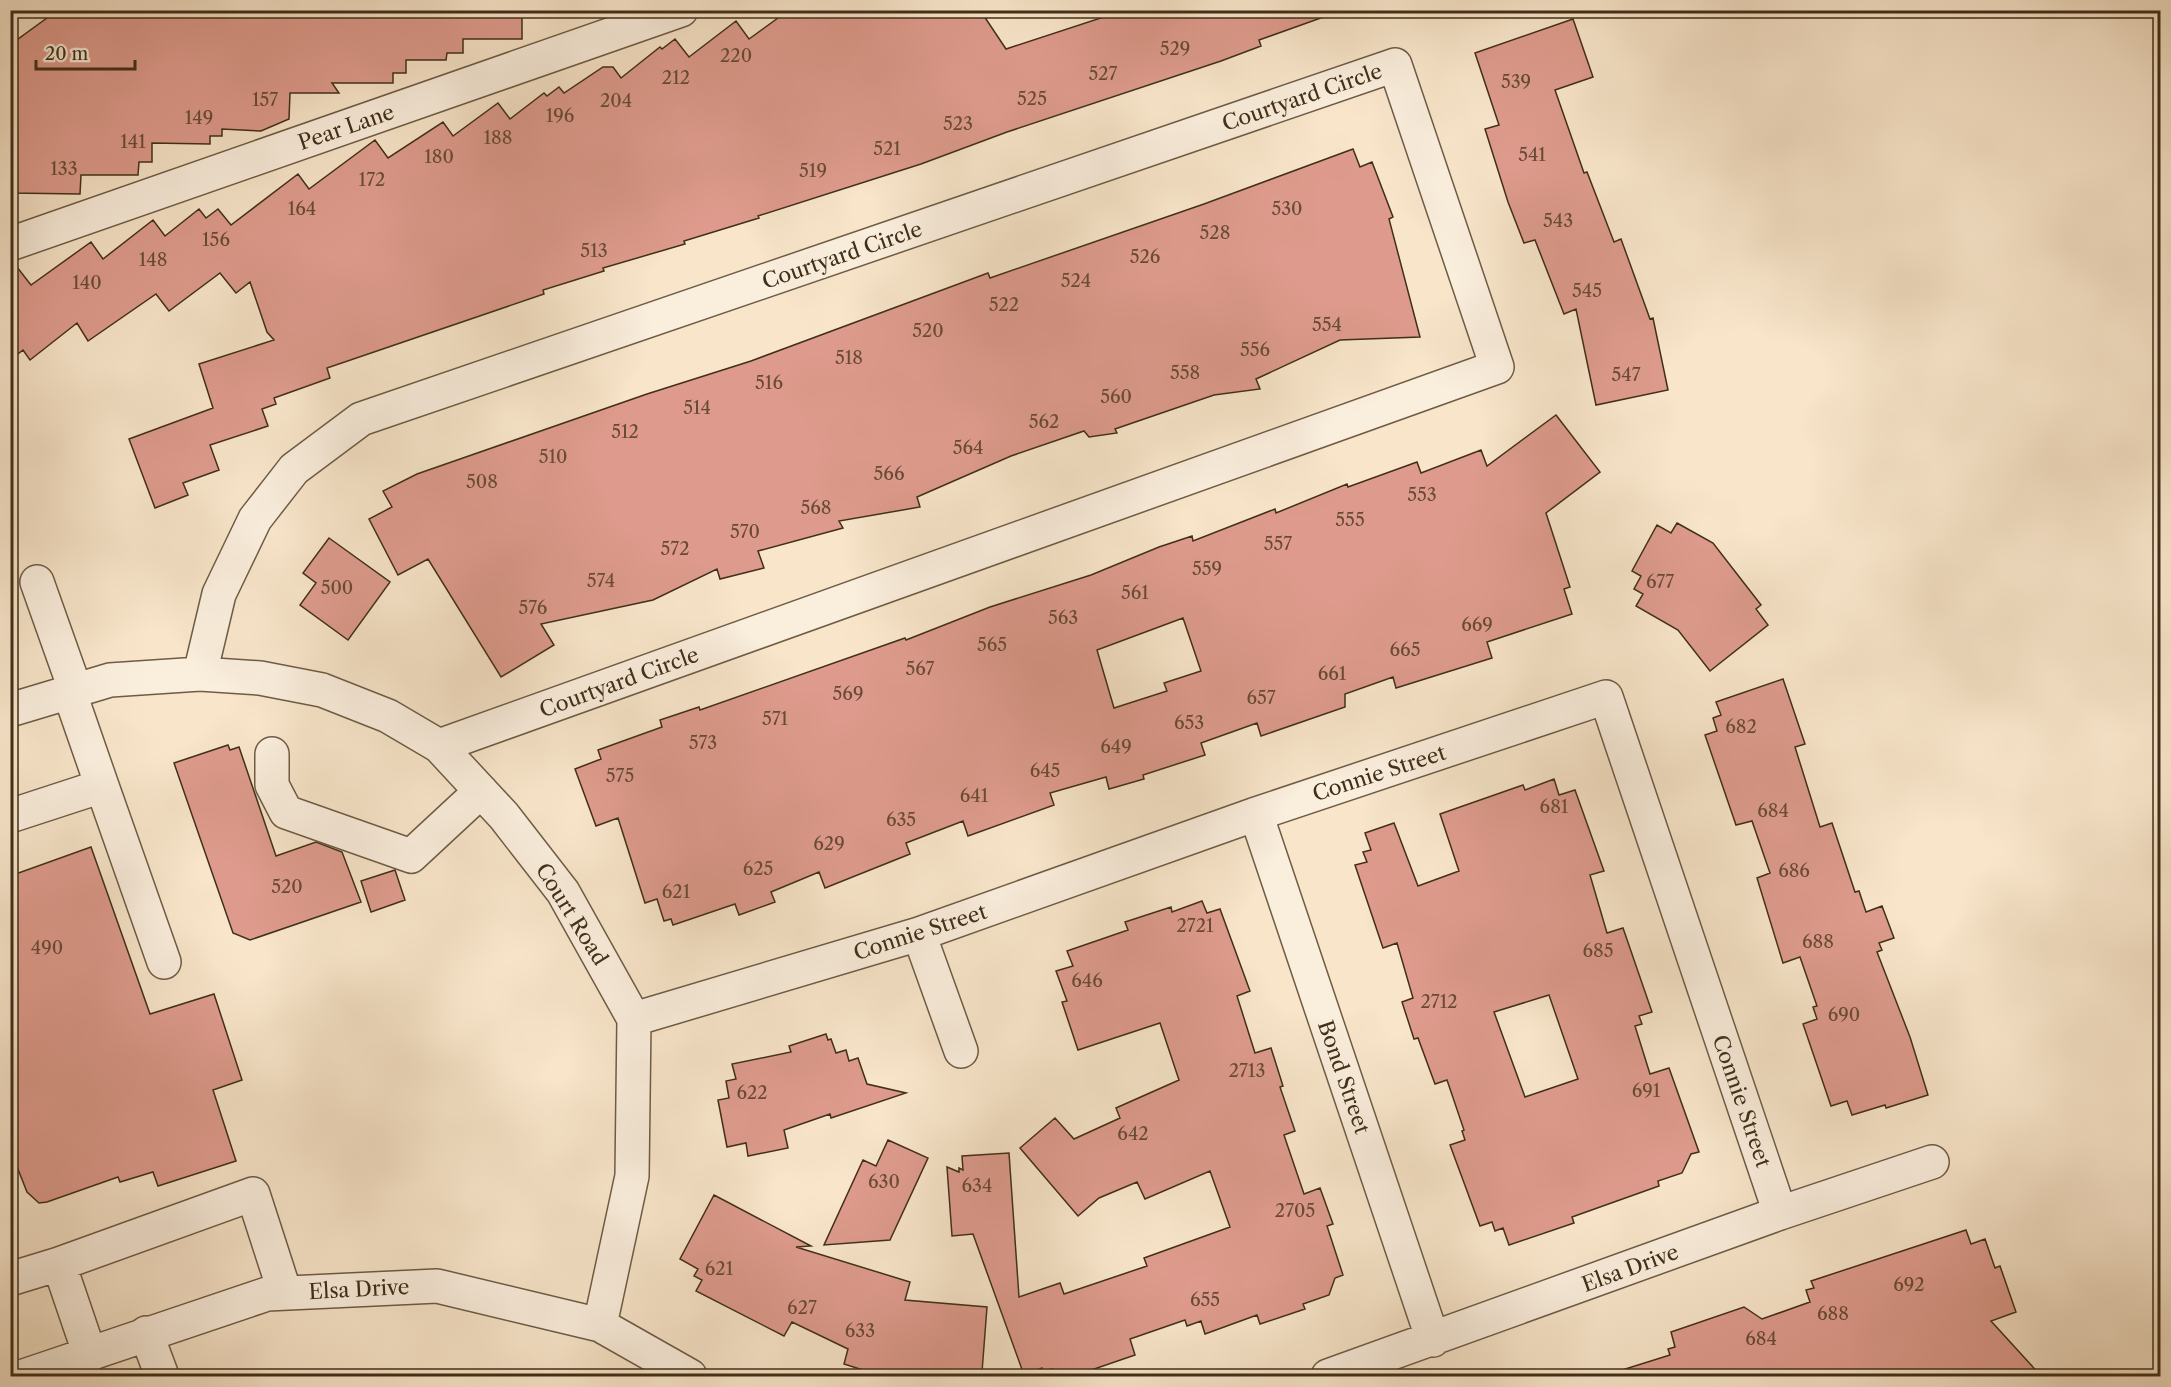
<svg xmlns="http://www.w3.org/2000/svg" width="2171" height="1387" font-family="'Libre Caslon Text',serif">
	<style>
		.building { fill: #de9b8d; stroke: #402f19; stroke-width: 1.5; fill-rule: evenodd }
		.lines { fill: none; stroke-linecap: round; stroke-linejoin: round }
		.minor-casing { stroke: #6e5c45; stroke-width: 36 }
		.minor { stroke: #faeedd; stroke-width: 33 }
		.labels { text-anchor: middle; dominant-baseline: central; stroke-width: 6; stroke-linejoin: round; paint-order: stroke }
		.number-label { font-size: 18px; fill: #684a36 }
		.street-label { font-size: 21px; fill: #402f19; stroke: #faeedd }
	</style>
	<rect width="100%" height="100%" fill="#f8e5ca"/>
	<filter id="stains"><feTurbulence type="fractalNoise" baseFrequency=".00333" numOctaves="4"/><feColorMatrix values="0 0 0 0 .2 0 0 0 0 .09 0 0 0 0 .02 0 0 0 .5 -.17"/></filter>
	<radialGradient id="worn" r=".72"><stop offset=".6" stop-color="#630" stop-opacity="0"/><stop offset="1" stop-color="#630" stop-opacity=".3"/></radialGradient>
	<path class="building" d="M58,10H522V39H463V53H447L446,60H406V73H393V83H332L339,93H290L289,119L261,131L222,129V136H210V144L152,143V162H139L138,175H81L80,194L10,193V45Z
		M789,10H980L1006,49L1125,10H1331L1332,14L1259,40L1261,46L1221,61L1007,132L921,164L758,216L759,218L684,241L685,244L603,268L604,271L543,290L544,294L327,368L330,378L274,398L276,404L262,409L268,426L210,445L219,470L183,483L188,495L155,508L129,439L213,408L199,364L274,340L267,332L250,282L236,293L220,273L169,311L156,294L88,341L77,323L30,360L23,350L10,360V262H13L31,285L91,242L103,259L153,220L165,236L199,209L206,218L218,209L231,225L298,174L309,189L375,140L388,158L443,122L453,136L498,103L510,119L544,93L547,96L559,87L564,93L603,67H613L621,78L660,47L662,49L675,39L689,57L736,21L749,39Z
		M1573,19L1593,77L1555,90L1584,173L1587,172L1614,242L1621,239L1650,319L1653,318L1668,390L1596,405L1576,309L1564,314L1535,240L1524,243L1508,202L1485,129L1499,125L1475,53Z
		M1353,149L1360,167L1372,162L1393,217L1389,219L1420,337L1340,340L1256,379L1260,389L1214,395L1115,429L1117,433L1089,437L1084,431L1011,456L917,497L920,507L839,521L843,528L758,551L764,568L720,579L717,569L653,600L541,624L554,645L501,677L428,559L398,575L369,519L392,507L383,491L417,474L647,394L751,361L988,273L990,278L1204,204Z
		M1556,415L1600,472L1546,513L1570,587L1564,589L1572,614L1487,642L1492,658L1396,688L1393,677L1345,694V707L1261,736L1257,723L1201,743L1205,755L1143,775L1144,779L1109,789L1106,777L1050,793L1054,805L968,836L963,821L906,843L910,854L825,888L819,872L771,892L775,902L739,915L735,904L673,925L671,919L664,921L657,899L645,903L618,818L596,826L575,769L601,759L598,750L662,727L660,720L699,707L700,710L905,638L906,640L990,607L1091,575L1159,547L1192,536L1193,541L1275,509L1276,513L1347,484L1348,487L1417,462L1421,473L1481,450L1487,466ZM1183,618L1201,671L1164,683L1167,691L1114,708L1097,650Z
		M1677,523L1713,543L1761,605L1756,609L1768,625L1710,671L1678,630L1636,606L1643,594L1634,589L1641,576L1632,571L1657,525L1671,533Z
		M329,538L390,582L348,640L300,605L316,583L303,573Z
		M1783,679L1805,744L1795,747L1820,827L1832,823L1855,892L1859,891L1866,912L1882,906L1894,938L1879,943L1882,950L1877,952L1910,1037L1928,1095L1886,1108L1885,1105L1852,1115L1847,1101L1831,1106L1803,1024L1817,1019L1813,1007L1817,1006L1800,957L1783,963L1757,878L1770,873L1752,821L1736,825L1705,735L1717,731L1713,718L1721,715L1716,702Z
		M228,745L230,750L239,747L276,856L316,842L342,852L361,902L250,940L233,933L174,763Z
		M1554,779L1559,795L1575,790L1604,871L1590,875L1607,933L1623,928L1652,1012L1639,1016L1642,1024L1635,1026L1650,1074L1669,1068L1699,1152L1691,1154L1682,1173L1658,1181L1659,1186L1572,1217L1574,1223L1509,1245L1503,1228L1495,1231L1492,1222L1480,1226L1450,1145L1465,1140L1462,1131L1464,1130L1447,1080L1435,1084L1418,1038L1414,1039L1402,1002L1413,998L1397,943L1383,948L1355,865L1367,862L1363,852L1371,850L1365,833L1394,823L1418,886L1459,871L1440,814L1523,785L1525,790ZM1549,995L1578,1079L1525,1097L1494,1012Z
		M91,847L150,1014L214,994L242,1080L213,1090L236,1161L158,1186L153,1172L120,1182L118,1177L47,1202L39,1203L27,1192L10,1149V876Z
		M395,870L405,900L371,912L361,881Z
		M1202,901L1207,913L1220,909L1250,991L1237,996L1255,1053L1271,1048L1283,1086L1280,1087L1295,1131L1284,1135L1287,1144L1304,1194L1320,1188L1333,1224L1327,1226L1343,1275L1335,1278L1329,1295L1303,1304L1305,1309L1260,1324L1257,1315L1205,1334L1201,1321L1187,1326L1185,1320L1130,1339L1135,1355L1071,1377H1055L1052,1369L1043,1372L1042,1368L1024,1375L973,1234L952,1236L947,1167L959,1172V1168L963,1170L962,1156L1009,1153L1019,1297L1060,1283L1064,1294L1147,1266L1144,1258L1230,1227L1210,1171L1145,1199L1137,1182L1099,1198L1078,1216L1020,1148L1055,1118L1074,1139L1120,1118L1116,1108L1179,1080L1160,1023L1078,1050L1062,1002L1067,1001L1056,971L1073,966L1067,951L1128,930L1125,922L1171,907L1172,912Z
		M826,1034L828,1040L831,1039L836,1053L846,1050L849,1061L858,1058L867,1084L906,1093L831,1118L830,1114L784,1130L788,1148L748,1156L746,1143L727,1147L718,1100L729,1098L726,1081L736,1079L732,1064L791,1052L789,1046Z
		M888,1140L928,1158L890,1240L824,1245L863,1160L876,1166Z
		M714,1195L811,1246L796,1247L910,1282L905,1300L987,1307L982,1372L954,1370V1377H885L844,1364L848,1349L792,1322L784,1336L696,1291L702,1280L694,1276L698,1269L680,1259Z
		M1966,1230L1971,1244L1985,1239L1995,1268L2000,1266L2016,1312L1991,1321L2042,1377H1623L1622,1370L1670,1355L1668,1349L1675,1347L1671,1332L1744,1307L1762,1319L1810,1302L1806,1290L1814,1288L1811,1281Z"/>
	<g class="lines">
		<defs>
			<path id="minor" d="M10,244L681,10
				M37,582L75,689
				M200,674L219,594L255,519L294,469L361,419L1395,65L1497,367L439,746
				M69,691L102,786
				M10,710L110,680L200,674L260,678L322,690L388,716L439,746L504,816L563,892L634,1019L632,1176L600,1325
				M272,754V785L286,812L411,856L481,791
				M1256,814L1433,1340
				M10,816L102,786L164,962
				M919,934L961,1051
				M634,1019L919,934L1256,814L1606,697L1780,1213
				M59,1264L253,1194L285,1293
				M10,1279L59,1264L90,1355
				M146,1333L162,1376
				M24,1376L267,1294L437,1286L600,1325L690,1376
				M1328,1376L1780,1213L1932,1162"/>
		</defs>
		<use href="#minor" class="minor-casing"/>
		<use href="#minor" class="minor"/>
	</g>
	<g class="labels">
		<g class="number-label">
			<text x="1175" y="49">529</text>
			<text x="736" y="56">220</text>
			<text x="1103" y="74">527</text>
			<text x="676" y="78">212</text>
			<text x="1516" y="82">539</text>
			<text x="1032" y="99">525</text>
			<text x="265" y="100">157</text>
			<text x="616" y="101">204</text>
			<text x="560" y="116">196</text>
			<text x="199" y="118">149</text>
			<text x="958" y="124">523</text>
			<text x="498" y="138">188</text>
			<text x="133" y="142">141</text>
			<text x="887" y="149">521</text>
			<text x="1532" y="155">541</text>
			<text x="439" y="157">180</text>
			<text x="64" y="169">133</text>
			<text x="813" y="171">519</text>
			<text x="372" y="180">172</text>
			<text x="302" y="209">164</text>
			<text x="1287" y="209">530</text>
			<text x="1558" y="221">543</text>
			<text x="1215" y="233">528</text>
			<text x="216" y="240">156</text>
			<text x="594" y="251">513</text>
			<text x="1145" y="257">526</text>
			<text x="153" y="260">148</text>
			<text x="1076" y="281">524</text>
			<text x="87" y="283">140</text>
			<text x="1587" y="291">545</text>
			<text x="1004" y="305">522</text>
			<text x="1327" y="325">554</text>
			<text x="928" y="331">520</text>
			<text x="1255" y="350">556</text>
			<text x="849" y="358">518</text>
			<text x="1185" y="373">558</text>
			<text x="1626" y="375">547</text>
			<text x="769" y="383">516</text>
			<text x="1116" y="397">560</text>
			<text x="697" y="408">514</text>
			<text x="1044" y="422">562</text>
			<text x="625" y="432">512</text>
			<text x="968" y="448">564</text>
			<text x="553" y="457">510</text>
			<text x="889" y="474">566</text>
			<text x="482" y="482">508</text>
			<text x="1422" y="495">553</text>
			<text x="816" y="508">568</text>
			<text x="1350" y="520">555</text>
			<text x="745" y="532">570</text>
			<text x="1278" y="544">557</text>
			<text x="675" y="549">572</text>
			<text x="1207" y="569">559</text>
			<text x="601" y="581">574</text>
			<text x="1660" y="582">677</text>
			<text x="337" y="588">500</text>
			<text x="1135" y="593">561</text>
			<text x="533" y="608">576</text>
			<text x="1063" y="618">563</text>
			<text x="1477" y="625">669</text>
			<text x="992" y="645">565</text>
			<text x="1405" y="650">665</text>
			<text x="920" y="669">567</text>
			<text x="1332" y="674">661</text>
			<text x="848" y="694">569</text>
			<text x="1261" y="698">657</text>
			<text x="775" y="719">571</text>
			<text x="1189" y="723">653</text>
			<text x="1741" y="727">682</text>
			<text x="703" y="743">573</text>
			<text x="1116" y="747">649</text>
			<text x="1045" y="771">645</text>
			<text x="620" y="776">575</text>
			<text x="974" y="796">641</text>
			<text x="1554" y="807">681</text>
			<text x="1773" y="811">684</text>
			<text x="901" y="820">635</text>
			<text x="829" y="844">629</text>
			<text x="758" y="869">625</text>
			<text x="1794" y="871">686</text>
			<text x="287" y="887">520</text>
			<text x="676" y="892">621</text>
			<text x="1195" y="926">2721</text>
			<text x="1818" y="942">688</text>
			<text x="47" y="948">490</text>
			<text x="1598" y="951">685</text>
			<text x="1087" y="981">646</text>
			<text x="1439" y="1002">2712</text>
			<text x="1844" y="1015">690</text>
			<text x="1247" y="1071">2713</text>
			<text x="1646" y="1091">691</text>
			<text x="752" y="1093">622</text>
			<text x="1133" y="1134">642</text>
			<text x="884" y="1182">630</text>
			<text x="977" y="1186">634</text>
			<text x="1295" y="1211">2705</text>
			<text x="719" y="1269">621</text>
			<text x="1909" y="1285">692</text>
			<text x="1205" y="1300">655</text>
			<text x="802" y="1308">627</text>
			<text x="1833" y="1314">688</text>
			<text x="860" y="1331">633</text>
			<text x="1761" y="1339">684</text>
		</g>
		<g class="street-label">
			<text transform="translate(1302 97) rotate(-19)">Courtyard Circle</text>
			<text transform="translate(346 127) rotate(-19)">Pear Lane</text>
			<text transform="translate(842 255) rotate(-19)">Courtyard Circle</text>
			<text transform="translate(619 682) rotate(-20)">Courtyard Circle</text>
			<text transform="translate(1379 773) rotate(-18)">Connie Street</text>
			<text transform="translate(572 914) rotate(58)">Court Road</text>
			<text transform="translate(920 932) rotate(-18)">Connie Street</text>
			<text transform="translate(1344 1077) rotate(71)">Bond Street</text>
			<text transform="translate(1742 1101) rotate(71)">Connie Street</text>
			<text transform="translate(1630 1268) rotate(-20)">Elsa Drive</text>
			<text transform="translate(359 1289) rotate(-3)">Elsa Drive</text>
		</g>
	</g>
	<rect width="2171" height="1387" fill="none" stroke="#f8e5ca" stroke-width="36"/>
	<rect x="12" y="12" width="2147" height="1363" fill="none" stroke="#402f19" stroke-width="3"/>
	<rect x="18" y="18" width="2135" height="1351" fill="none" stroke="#402f19" stroke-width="1.5"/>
	<path d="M36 60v9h99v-9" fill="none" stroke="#402f19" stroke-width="3"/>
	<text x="45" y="60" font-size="18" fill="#402f19" stroke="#faeedd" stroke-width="4.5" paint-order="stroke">20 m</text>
	<rect width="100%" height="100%" filter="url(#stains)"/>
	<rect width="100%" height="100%" fill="url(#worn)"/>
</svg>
